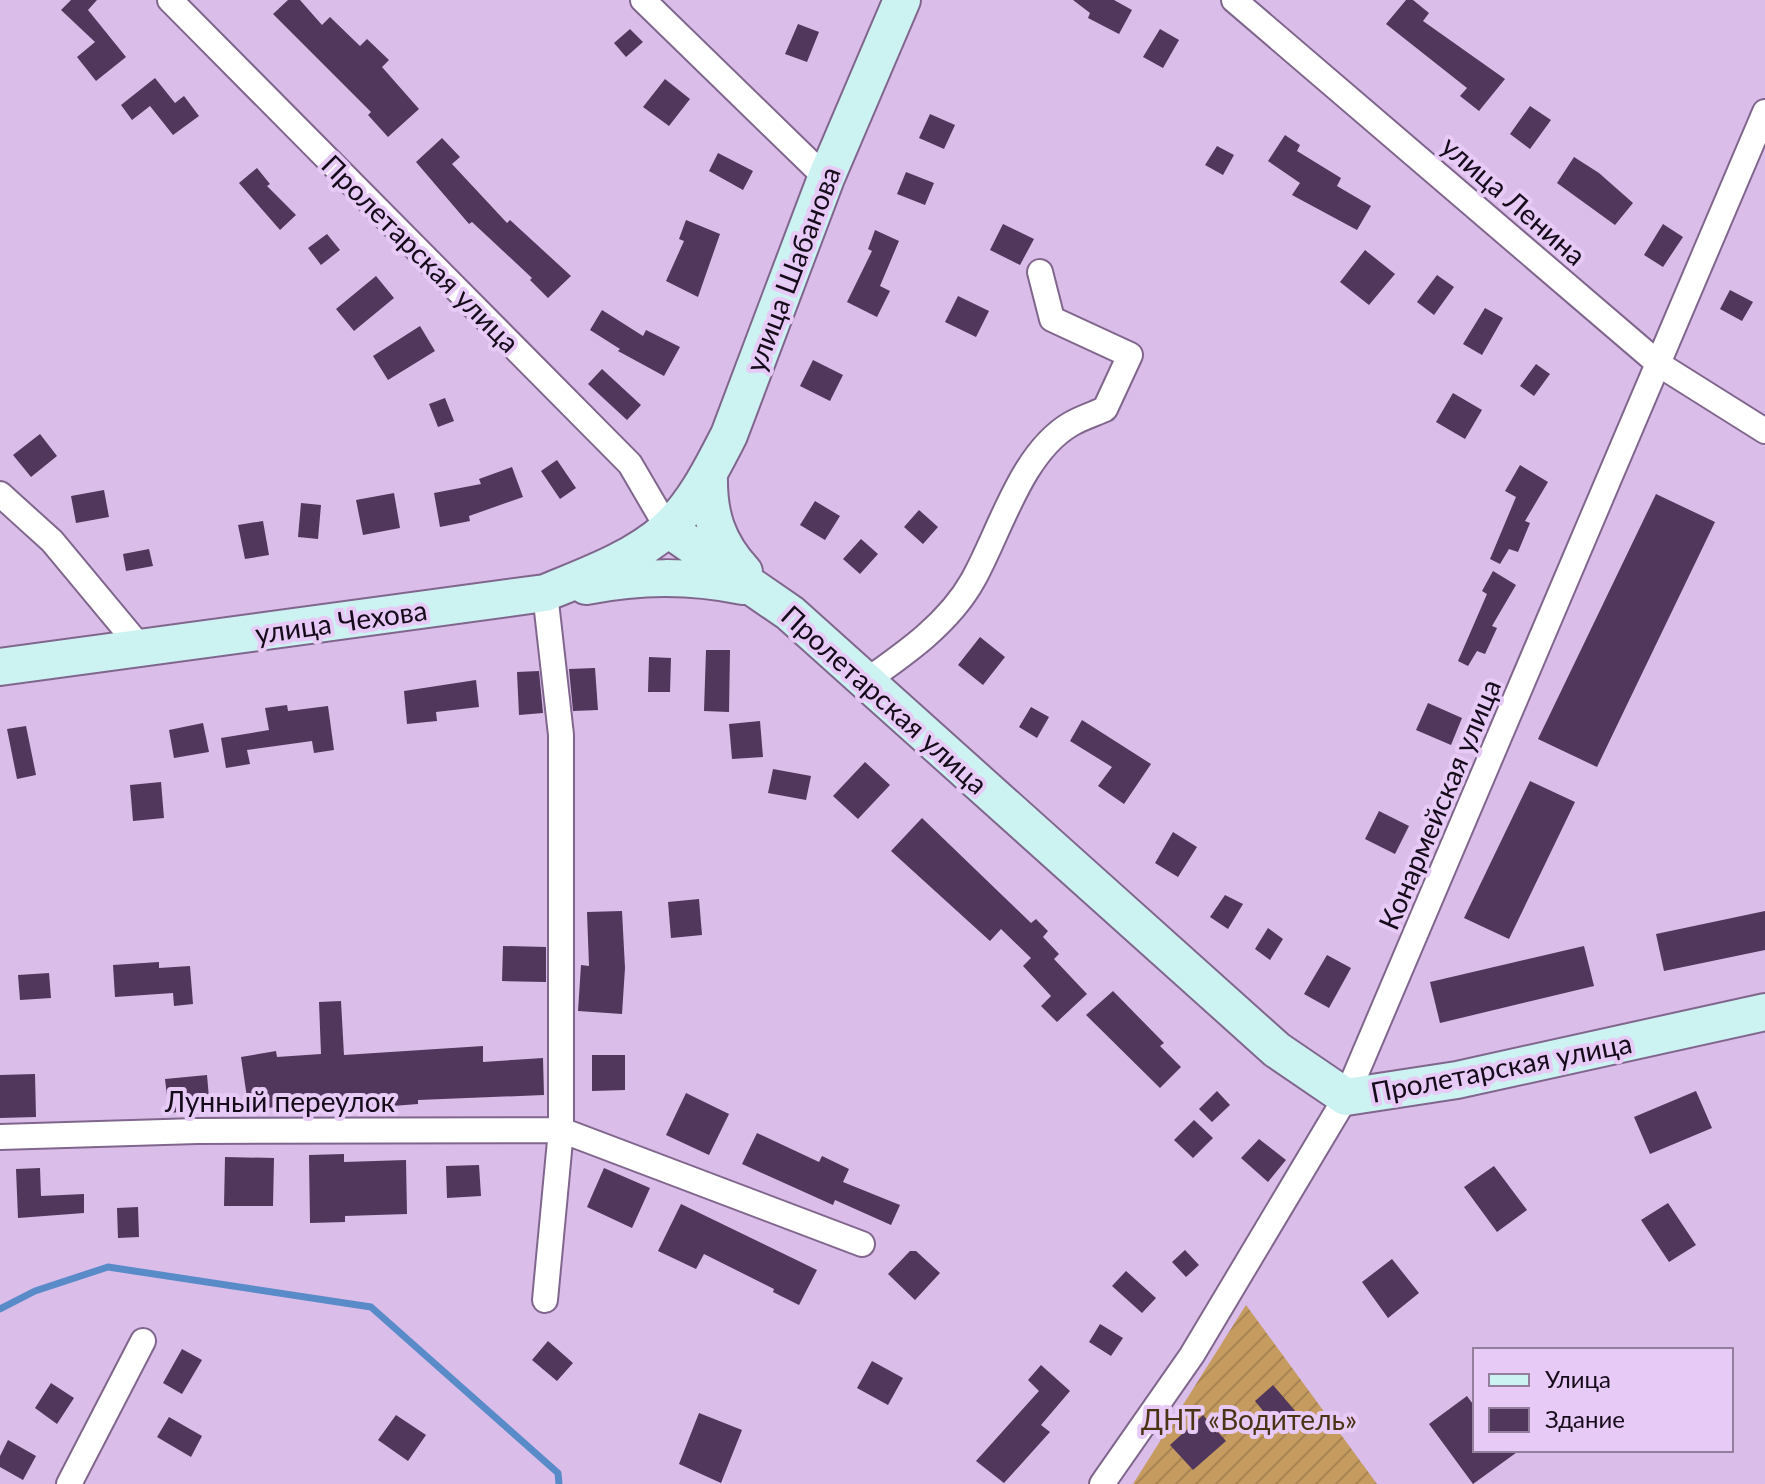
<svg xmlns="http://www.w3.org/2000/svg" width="1765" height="1484" font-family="Lato,sans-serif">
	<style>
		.garden { fill: url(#garden-furrows) }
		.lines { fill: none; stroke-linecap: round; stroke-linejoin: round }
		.stream { stroke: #598bc9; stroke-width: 7 }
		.building { fill: #50375b }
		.street-casing { stroke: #80668d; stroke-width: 28 }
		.secondary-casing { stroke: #80668d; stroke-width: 40 }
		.street { stroke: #fff; stroke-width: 24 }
		.secondary { stroke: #ccf2f2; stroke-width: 36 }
		.labels { text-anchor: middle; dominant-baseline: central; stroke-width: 8; stroke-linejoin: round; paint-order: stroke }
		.street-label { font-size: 28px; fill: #150b1a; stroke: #e7caf5 }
		.park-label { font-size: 28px; fill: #4a3415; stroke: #e7caf5 }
	</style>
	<defs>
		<pattern id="garden-furrows" width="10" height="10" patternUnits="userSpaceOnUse" patternTransform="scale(2)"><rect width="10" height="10" fill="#c59b60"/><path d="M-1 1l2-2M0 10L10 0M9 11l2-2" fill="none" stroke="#a88453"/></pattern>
	</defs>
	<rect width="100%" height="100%" fill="#dabde8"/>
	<path class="garden" d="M1246,1305L1377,1484H1133Z"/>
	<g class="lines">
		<path class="stream" d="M0,1309L35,1291L108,1267L371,1307L558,1473L559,1484"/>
	</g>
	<path class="building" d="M71,0H97L88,10L126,57L96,81L77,57L95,42L61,10Z
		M288,0H300L322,25L330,17L360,46L367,39L389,60L382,67L419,109L388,137L368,115L371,112L273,14Z
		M1073,0H1114L1132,10L1119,34L1088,18L1090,13Z
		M1406,0H1413L1429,13L1423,21L1505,79L1479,111L1460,96L1467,88L1386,24Z
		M798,24L819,32L807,62L785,54Z
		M630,29L643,42L626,57L614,43Z
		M1160,29L1179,40L1163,68L1143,57Z
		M155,78L175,103L184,96L199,116L173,135L150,106L132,120L121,105Z
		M665,79L690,99L669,126L643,107Z
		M1530,106L1551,120L1530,149L1510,134Z
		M930,114L955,125L944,149L919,138Z
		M1285,135L1300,145L1297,151L1341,178L1337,186L1371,206L1357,230L1292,195L1300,183L1268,161Z
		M442,138L460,157L452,164L507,223L510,220L571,276L548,298L530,280L532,278L472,222L469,224L416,162Z
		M1217,146L1234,155L1223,175L1205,165Z
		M718,153L753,171L743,190L709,171Z
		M1574,157L1599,173L1633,203L1615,225L1557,183Z
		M257,168L270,184L267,186L296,215L280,230L239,183Z
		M906,172L934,183L925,205L897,194Z
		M686,220L720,234L698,297L666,281L684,241L679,239Z
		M1003,224L1034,239L1020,265L990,250Z
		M1663,224L1683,237L1663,267L1644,255Z
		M875,230L899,241L880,286L890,291L877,317L847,302L872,251L868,249Z
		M327,234L340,250L321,265L308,248Z
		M1365,250L1395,274L1369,305L1340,282Z
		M1437,275L1454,287L1434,315L1417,302Z
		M376,276L394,298L354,331L336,309Z
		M1730,290L1753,302L1742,321L1720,309Z
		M958,296L989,311L976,337L945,322Z
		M1485,308L1503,318L1482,355L1463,344Z
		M602,310L643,336L646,330L680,347L664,376L618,351L620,349L590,330Z
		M420,326L435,351L388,380L373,356Z
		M813,360L843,375L830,401L800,386Z
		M1536,364L1550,374L1534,396L1520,386Z
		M602,369L641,405L627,420L588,384Z
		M1453,393L1482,410L1465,439L1436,422Z
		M445,398L454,421L438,427L429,404Z
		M40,434L57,456L31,477L13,455Z
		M557,460L576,488L560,499L541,471Z
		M1520,465L1548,482L1525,521L1530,523L1518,552L1509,549L1500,564L1490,559L1516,497L1505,491Z
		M512,467L523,497L469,516L470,521L440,527L434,493L481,484L479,479Z
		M104,490L109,517L76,523L71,496Z
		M394,493L400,528L363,535L356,500Z
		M1656,494L1715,522L1597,767L1538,739Z
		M815,501L840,516L825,540L800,525Z
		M301,503L321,505L318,539L298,537Z
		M919,510L938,527L923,544L904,527Z
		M263,521L269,555L245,559L238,525Z
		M861,539L878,554L860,574L843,559Z
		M149,549L153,566L126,571L123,554Z
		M1493,571L1516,585L1492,626L1497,628L1485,654L1477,651L1468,666L1458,661L1487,594L1482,591Z
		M980,637L1005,657L983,685L958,665Z
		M706,650H730L729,712L704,711Z
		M649,657L671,658L670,692H648Z
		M595,668L598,710L573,711L569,669Z
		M539,671L543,713L519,715L517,672Z
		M476,680L479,707L436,712L437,721L407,724L404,691Z
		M1428,703L1462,718L1451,745L1416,730Z
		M287,705L288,711L328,706L334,750L314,753L312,741L247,750L250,764L226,768L221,738L269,730L265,708Z
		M1031,707L1049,717L1037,738L1019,727Z
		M1082,720L1151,764L1124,804L1098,786L1112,767L1070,741Z
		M760,721L763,757L732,759L729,724Z
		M203,723L209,752L174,758L169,730Z
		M26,726L36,775L17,779L7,729Z
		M865,762L890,785L858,819L833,796Z
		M773,769L811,776L806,800L768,793Z
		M1530,781L1575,802L1509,939L1464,918Z
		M161,782L164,818L133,821L130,785Z
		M1379,811L1409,826L1395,854L1365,839Z
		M922,818L1031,923L1036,919L1048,931L1043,937L1059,954L1054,959L1087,994L1057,1022L1041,1006L1051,996L1023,966L1031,958L1001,929L990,941L891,851Z
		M1173,832L1197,847L1178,877L1155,863Z
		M1225,895L1243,904L1228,929L1210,917Z
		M699,899L702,935L671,938L668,902Z
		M622,911L625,968L622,1014L578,1011L581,965L589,966L587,912Z
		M1765,911V950L1664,971L1656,934Z
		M1268,928L1283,939L1270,960L1255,949Z
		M503,946L546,947V982L502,981Z
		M1584,946L1594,986L1440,1023L1430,982Z
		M1327,955L1351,968L1329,1008L1304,994Z
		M159,962V968L190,966L193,1004L174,1006L173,993L115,997L113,965Z
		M49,973L51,998L20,1000L18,975Z
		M1113,991L1164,1043L1160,1046L1181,1067L1160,1088L1086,1015Z
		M341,1001L344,1055L483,1046V1062L543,1058L544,1095L418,1100V1104L302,1113L301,1103L249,1111L241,1057L276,1051L277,1057L321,1054L319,1002Z
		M592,1055H625V1090L592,1091Z
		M35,1074L36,1117L0,1118V1075Z
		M207,1075L210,1109L169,1113L165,1079Z
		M1217,1091L1230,1105L1212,1122L1199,1109Z
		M1696,1091L1712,1128L1650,1154L1634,1117Z
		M686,1093L729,1114L709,1155L666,1135Z
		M1194,1120L1213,1138L1193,1158L1174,1140Z
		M757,1133L819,1162L822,1156L849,1169L843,1182L900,1205L891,1225L835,1200L833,1205L742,1164Z
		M1259,1139L1286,1160L1268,1182L1241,1158Z
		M344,1154V1162L406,1160L407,1214L345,1216V1222L310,1223L309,1155Z
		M225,1157L274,1158L273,1206H224Z
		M479,1165L481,1196L447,1198L446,1166Z
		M1494,1166L1527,1210L1497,1232L1464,1187Z
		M40,1168L41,1196L84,1194V1213L18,1218L16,1169Z
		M604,1168L650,1188L632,1228L587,1207Z
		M1668,1203L1696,1245L1669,1262L1641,1220Z
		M681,1204L817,1270L799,1305L773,1292L774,1289L704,1254L696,1269L658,1251Z
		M138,1207L139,1237L118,1238L117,1208Z
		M1185,1250L1199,1265L1186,1277L1172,1262Z
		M910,1251H916L940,1273L915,1300L888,1274Z
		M1392,1259L1419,1293L1388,1318L1362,1282Z
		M1126,1271L1156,1298L1142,1313L1112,1286Z
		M1100,1324L1123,1338L1111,1356L1089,1342Z
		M548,1341L573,1363L557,1381L532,1360Z
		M182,1349L202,1360L182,1394L163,1383Z
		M872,1361L903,1378L888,1405L857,1388Z
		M1041,1365L1070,1391L1041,1425L1050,1432L1004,1483L976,1461L1039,1391L1028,1380Z
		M51,1383L74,1398L57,1424L35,1408Z
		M1273,1385L1297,1413L1278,1429L1255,1401Z
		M1467,1396L1475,1407V1450H1520L1473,1484L1429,1424Z
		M699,1413L742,1430L721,1483L679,1464Z
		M396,1415L426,1435L408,1461L378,1440Z
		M1203,1415L1226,1441L1193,1470L1170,1445Z
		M169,1417L202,1436L191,1457L157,1437Z
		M8,1440L36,1456L23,1480L0,1467V1456Z"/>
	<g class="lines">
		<defs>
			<path id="street" d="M170,0L630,464L668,529
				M643,0L826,178
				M1234,0L1660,365L1765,431
				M0,494L52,541L141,648
				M866,681C906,653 949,623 973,580C1000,532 1021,453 1071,424C1081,418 1094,414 1105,409L1130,355L1052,319L1040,272
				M0,1137L197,1131L561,1130L862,1244
				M545,1300L561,1130V735L545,593
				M69,1484L143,1341
				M1102,1484L1192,1355L1346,1097L1765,112"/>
			<path id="secondary" d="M709,474C708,514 717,543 744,572
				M668,529L790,613L1277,1050L1346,1097L1457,1080L1765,1012
				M586,586C640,576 689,575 742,586
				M0,667L545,593C586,576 634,559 667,529C694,505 713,466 729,435L826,178L902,0"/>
		</defs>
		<use href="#street" class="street-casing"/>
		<use href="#secondary" class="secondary-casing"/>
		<use href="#street" class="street"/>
		<use href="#secondary" class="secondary"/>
	</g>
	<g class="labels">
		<g class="street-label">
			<text transform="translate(1514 200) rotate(41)">улица Ленина</text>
			<text transform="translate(421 253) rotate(45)">Пролетарская улица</text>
			<text transform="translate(792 269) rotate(-69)">улица Шабанова</text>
			<text transform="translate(341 621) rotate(-8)">улица Чехова</text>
			<text transform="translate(885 699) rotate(42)">Пролетарская улица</text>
			<text transform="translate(1439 804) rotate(-67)">Конармейская улица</text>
			<text transform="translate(1501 1067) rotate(-11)">Пролетарская улица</text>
			<text x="280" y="1101">Лунный переулок</text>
		</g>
		<g class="park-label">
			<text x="1249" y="1419">ДНТ «Водитель»</text>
		</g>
	</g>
	<rect x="1473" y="1348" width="260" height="104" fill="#e7caf5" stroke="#937e9d" stroke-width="2"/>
	<rect x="1489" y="1374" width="40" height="12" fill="#ccf2f2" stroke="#937e9d" stroke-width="2"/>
	<text x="1545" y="1388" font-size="24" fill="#150b1a">Улица</text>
	<rect x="1489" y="1408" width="40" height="24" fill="#50375b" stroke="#937e9d" stroke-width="2"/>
	<text x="1545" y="1428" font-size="24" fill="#150b1a">Здание</text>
</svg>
